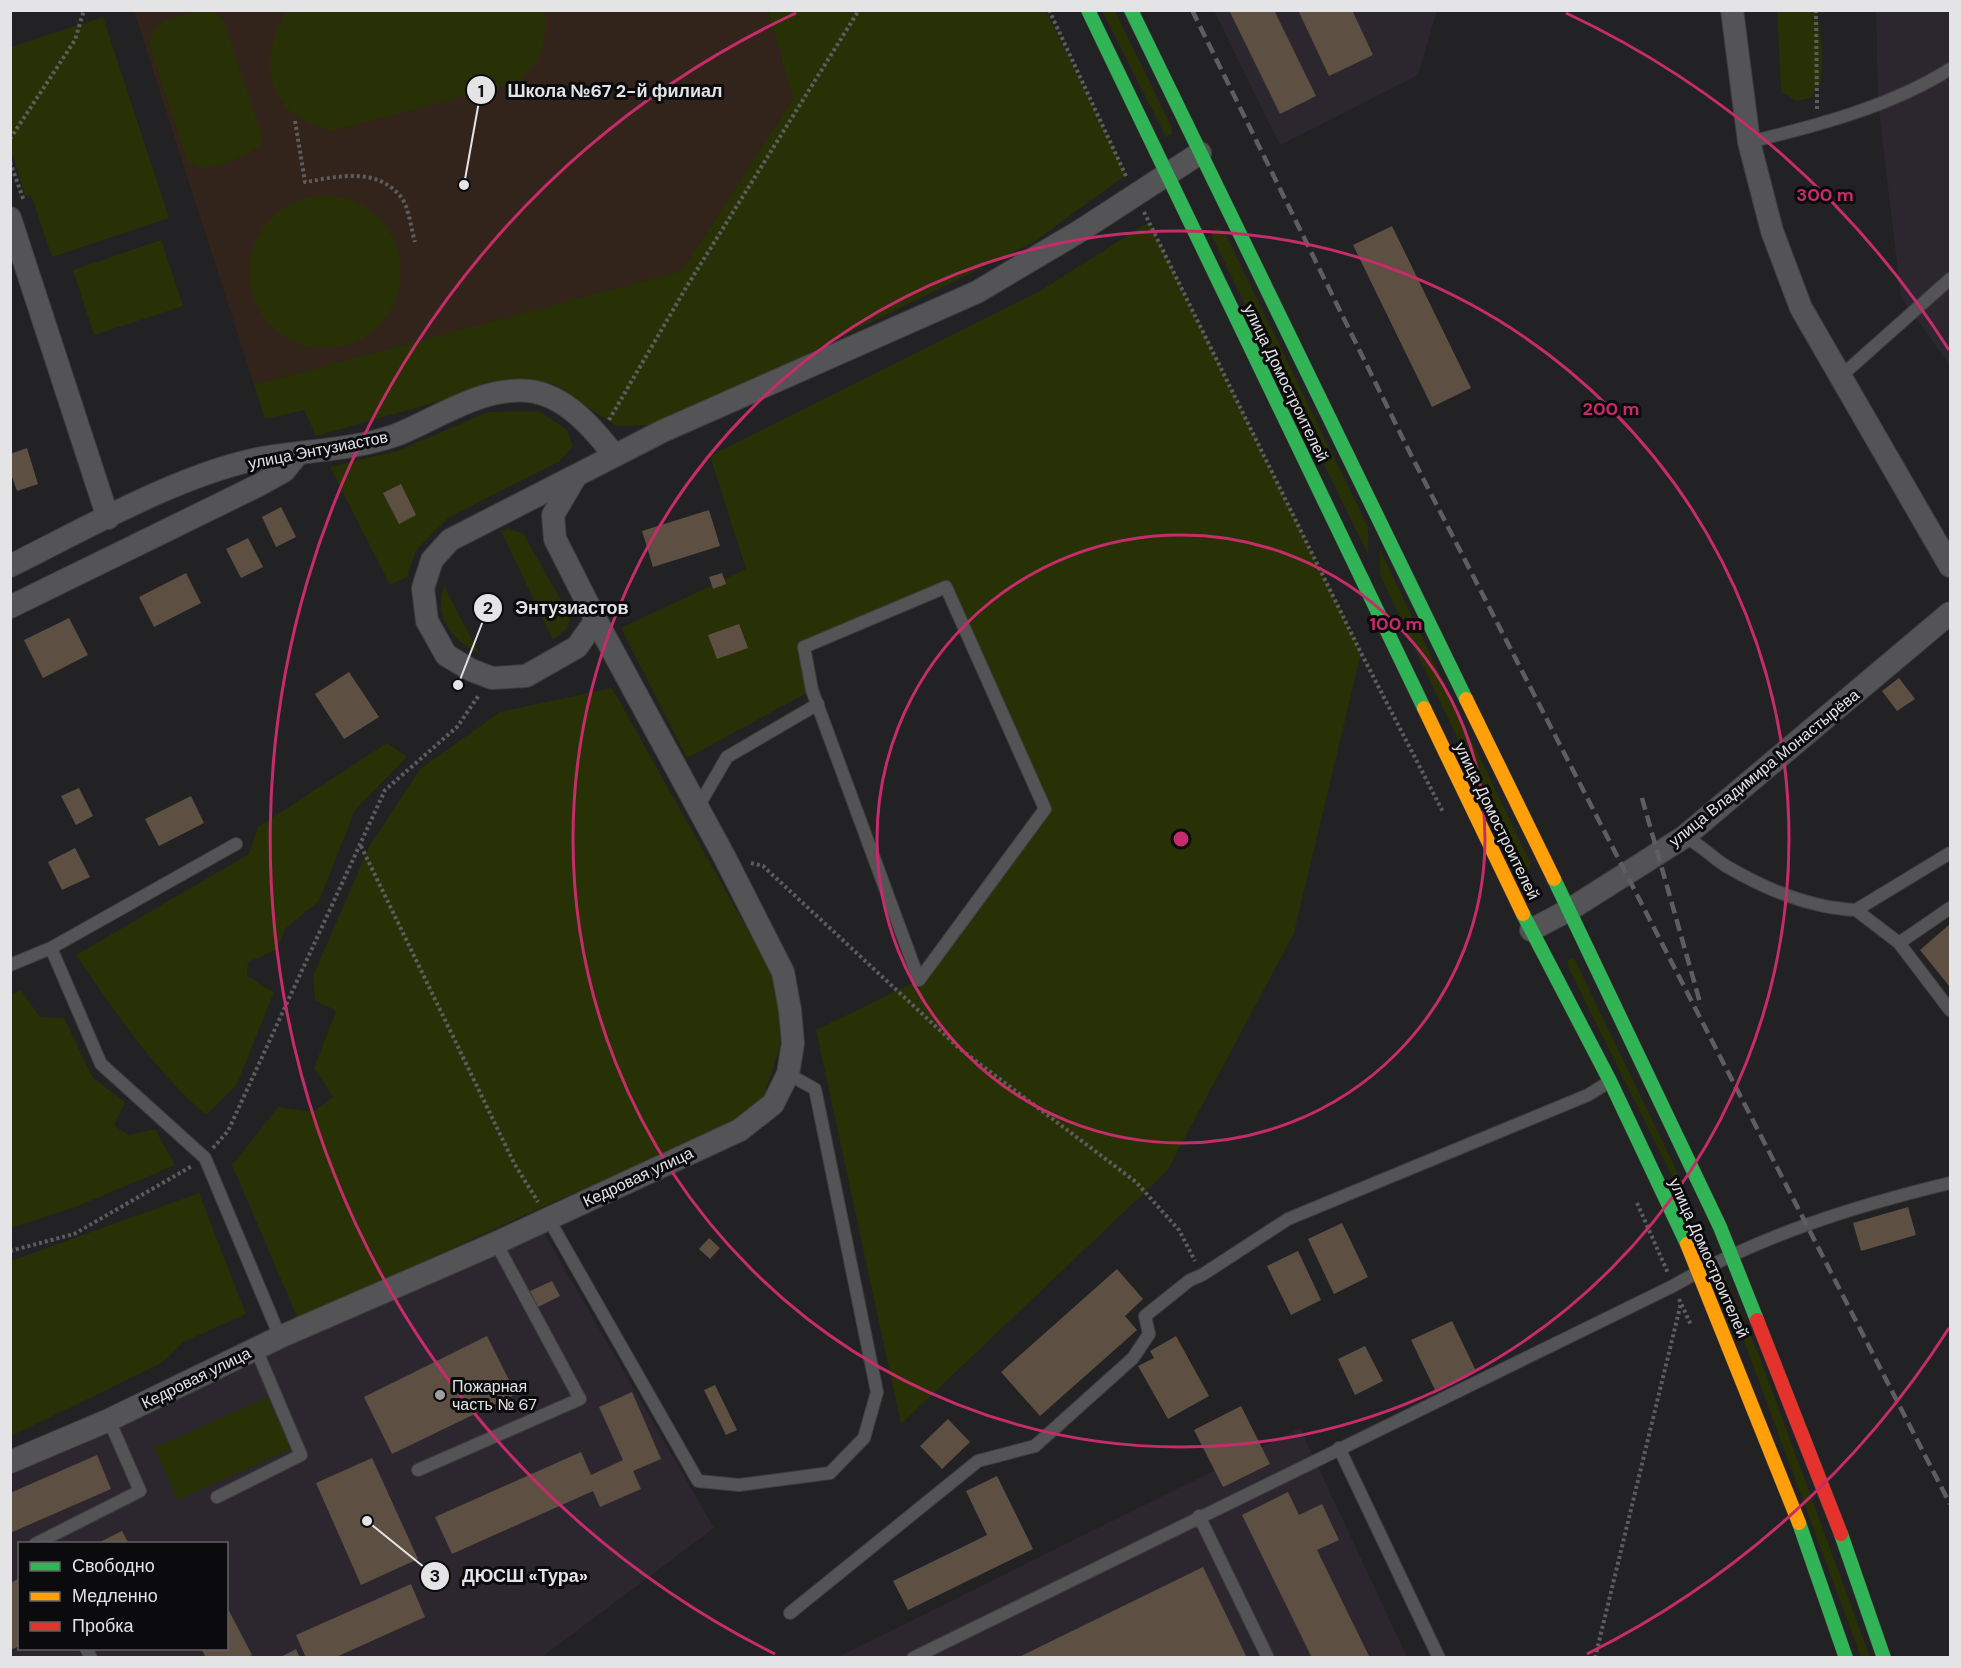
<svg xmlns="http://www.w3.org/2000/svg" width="1961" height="1668" font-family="'DM Sans',sans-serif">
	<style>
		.built { fill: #2c272e; fill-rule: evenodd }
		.education { fill: #32241b }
		.green { fill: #283106 }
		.building { fill: #5d5043 }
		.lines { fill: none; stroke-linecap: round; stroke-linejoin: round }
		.lane-casing { stroke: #3f3e3f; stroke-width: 14 }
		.street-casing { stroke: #3f3e3f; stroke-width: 24 }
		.fast-casing { stroke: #3f3e3f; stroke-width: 15 }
		.slow-casing { stroke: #3f3e3f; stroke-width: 15 }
		.jam-casing { stroke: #3f3e3f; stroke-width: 15 }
		.path { stroke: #5d5c5e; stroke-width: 4; stroke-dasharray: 3 3; stroke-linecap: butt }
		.lane { stroke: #545355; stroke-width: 12 }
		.street { stroke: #545355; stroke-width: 22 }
		.fast { stroke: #30b455; stroke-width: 14 }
		.slow { stroke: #ff9f0a; stroke-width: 14 }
		.jam { stroke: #e5322d; stroke-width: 14 }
		.rail { stroke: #5f5e5f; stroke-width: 4.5; stroke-dasharray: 12 6; stroke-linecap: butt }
		.ring { fill: none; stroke: #c52c69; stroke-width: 3 }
		.poi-dot { fill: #a09fa1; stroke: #0b0a0c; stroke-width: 2 }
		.labels { text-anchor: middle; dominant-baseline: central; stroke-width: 6; stroke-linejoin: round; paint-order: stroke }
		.street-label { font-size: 16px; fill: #e4e3e5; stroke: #0b0a0c }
		.poi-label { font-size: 16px; fill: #e4e3e5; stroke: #0b0a0c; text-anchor: start }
		.centre { fill: #c52c69; stroke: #0b0a0c; stroke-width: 3 }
		.ring-label { font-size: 18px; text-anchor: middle; font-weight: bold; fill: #c52c69; stroke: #0b0a0c; stroke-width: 6; stroke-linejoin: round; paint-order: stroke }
		.leader { fill: none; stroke: #e4e3e5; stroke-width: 2 }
		.callout-dot { fill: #e4e3e5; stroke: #0b0a0c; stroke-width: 2 }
		.mark-label { font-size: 18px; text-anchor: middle; font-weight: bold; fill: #111 }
		.callout-label { font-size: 18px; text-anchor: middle; font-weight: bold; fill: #e4e3e5; stroke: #0b0a0c; stroke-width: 6; stroke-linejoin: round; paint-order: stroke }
	</style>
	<rect width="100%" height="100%" fill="#222123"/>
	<path class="built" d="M1214,11H1437L1418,75L1280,145Z
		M1876,11H1950V366L1901,297L1878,103Z
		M544,1233L714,1528L542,1657H11L10,1466ZM20,1544H226V1648H20Z
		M1300,1428L1407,1657L836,1658Z"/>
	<path class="education" d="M134,11H768L793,99L682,272L254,385Z"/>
	<path class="green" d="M200,10L213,11L223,20L261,133V144C252,154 217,168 204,168C196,168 193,164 187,160L149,43C154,19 179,17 200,10Z
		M287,11H545C546,47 544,55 519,82L332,131C316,126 298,120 286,107C261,80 269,38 287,11Z
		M768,11H1046L1126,175L1032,243L662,425L616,426L554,384L515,380L316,436L304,410L265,419L254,385L682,271L793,99Z
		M1102,11H1115L1172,128V134L1166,137Z
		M1777,11H1817L1822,48L1821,83L1810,98L1797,101L1781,92Z
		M103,17L169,218L52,257L31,195L25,196L11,149V47Z
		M249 272a76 76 0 1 1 152 0a76 76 0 1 1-152 0Z
		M1149,222L1361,653L1294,933L1167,1171L901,1424L816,1030L919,980L1045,808L946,587L804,647L812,690L687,758L621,628L746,569L710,456L1040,291Z
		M1218,228L1224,231L1368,527V554L1212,237V231Z
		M161,240L183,306L94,335L73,270Z
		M539,411L567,430L573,446L560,461L448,518L416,550L407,577L390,585L330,467L397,451L488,412Z
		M508,529L523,533L570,616L567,628L553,640L501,531Z
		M1380,550L1530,862V869L1524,871L1519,868L1380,575Z
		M444,586L479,653C452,640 433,617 444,586Z
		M612,688L779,986L780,1047L762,1102L729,1127L551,1203L298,1319L232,1165L278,1107L313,1112L333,1097L314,1068L336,1011L315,1000L313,976L369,847L420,769L500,712Z
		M387,743L407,757L355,810L319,901L286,928L276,950L248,962L247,976L274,992L237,1084L206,1115C154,1070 114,1011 76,955L249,854L258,827Z
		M1574,958L1685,1188L1679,1190L1568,967V960Z
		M21,990L40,1017L64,1018L93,1078L125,1102L114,1126L129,1135L155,1129L175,1165L78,1206L11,1228L10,995Z
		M199,1193L246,1314L183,1342L162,1363L11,1436V1261Z
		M1717,1268H1721L1760,1358L1870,1657H1861Z
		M267,1397L291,1449L178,1500L154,1448Z"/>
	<path class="building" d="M1229,10H1274L1316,96L1280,114Z
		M1298,10H1352L1373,55L1329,76Z
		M1392,226L1471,388L1432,407L1353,245Z
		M27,448L38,484L17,491L10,471V454Z
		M401,484L416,515L399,524L383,493Z
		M281,507L296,537L276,547L262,517Z
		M709,510L720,546L653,567L642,531Z
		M248,538L263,567L241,578L226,549Z
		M186,573L201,603L154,627L139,597Z
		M722,573L726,584L713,589L709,577Z
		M69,618L88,655L43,678L24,640Z
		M739,624L748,648L717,659L708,635Z
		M349,672L379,717L344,739L315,694Z
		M1899,678L1915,699L1897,711L1882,691Z
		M79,788L93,816L76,825L61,796Z
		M191,796L204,823L159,846L145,819Z
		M75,848L90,877L62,890L48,862Z
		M1950,924V987L1920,950Z
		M1908,1207L1916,1235L1861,1251L1853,1223Z
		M1342,1223L1368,1277L1334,1294L1308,1239Z
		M709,1238L720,1248L710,1259L699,1249Z
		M1298,1251L1321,1300L1291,1315L1267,1266Z
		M1117,1269L1143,1299L1125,1316L1137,1330L1040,1416L1001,1372Z
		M552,1281L560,1296L538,1307L530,1291Z
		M1452,1321L1476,1371L1435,1390L1411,1340Z
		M487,1336L516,1394L392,1454L364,1397Z
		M1176,1336L1209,1396L1168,1419L1138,1366L1154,1358L1150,1351Z
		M1365,1346L1383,1381L1355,1395L1338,1359Z
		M715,1385L737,1430L726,1435L704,1390Z
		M632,1392L661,1459L633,1471L641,1489L600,1507L593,1491L452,1554L435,1517L581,1452L591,1475L623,1460L599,1407Z
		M1241,1406L1270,1464L1223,1487L1194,1430Z
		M948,1419L970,1442L942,1469L920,1446Z
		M97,1455L111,1489L10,1533V1493Z
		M372,1458L418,1559L361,1585L316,1483Z
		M997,1476L1033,1549L908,1610L893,1581L987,1535L966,1491Z
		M1288,1492L1299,1515L1322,1504L1339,1540L1317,1550L1370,1658H1312L1242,1515Z
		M122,1531L129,1544H96Z
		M1203,1567L1247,1658H1017Z
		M18,1579L20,1646L10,1650V1583Z
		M411,1584L425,1617L334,1658H306L296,1635Z
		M226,1605L252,1655L246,1658H206L201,1648H226Z
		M296,1649L300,1658H279Z"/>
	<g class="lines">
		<defs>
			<path id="lane" d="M1749,142C1816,126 1892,106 1950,69
				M1841,376L1950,279
				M946,587L1045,809L919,980L812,690L804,647Z
				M698,807L727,757L818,704
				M1684,837C1701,844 1711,857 1726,866C1765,889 1810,908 1856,910L1950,853
				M236,844L51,948L101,1064L205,1158L280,1337
				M1856,910L1899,943L1950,1010
				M1899,943L1950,908
				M10,965L51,948
				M548,1218L698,1481L739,1485L830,1473L864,1438L877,1392L815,1089L788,1074
				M1339,1448L1439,1658
				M418,1470L580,1399L496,1243
				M217,1497L301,1455L256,1349
				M1199,1516L1268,1658
				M35,1544L140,1491L109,1420
				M790,1613L978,1461L1035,1446L1133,1358L1149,1334L1145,1316L1190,1280L1202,1275L1288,1219L1588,1095L1609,1082
				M86,1648L91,1658
				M913,1658L1673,1286C1759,1236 1854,1206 1950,1183"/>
			<path id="street" d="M1732,10L1749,142L1772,231L1801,308L1950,566
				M10,218L108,518
				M576,476L553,515L555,539L596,620L577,647L526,676L492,678L471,670L446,655L427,621L423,588L432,560L450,540L663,431L977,292L1080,231L1200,153
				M10,566C85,529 176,476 257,459C303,450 351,451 396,435C437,419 482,386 529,391C565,395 593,428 614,455
				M10,607L259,485L284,471L297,455
				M1531,930L1569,910L1684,837L1950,613
				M10,1462L109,1420L280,1337L496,1243L740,1130L773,1104L788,1074L793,1043L790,1010L783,972L724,856L596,620"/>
			<path id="fast" d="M1088,10L1424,708
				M1131,10L1466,699
				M1554,879L1720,1227L1757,1320
				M1523,914L1610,1081L1687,1244
				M1799,1523L1846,1658
				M1841,1534L1884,1658"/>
			<path id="slow" d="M1466,699L1554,879
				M1424,708L1523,914
				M1687,1244L1799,1523"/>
			<path id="jam" d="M1757,1320L1841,1534"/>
		</defs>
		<use href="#lane" class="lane-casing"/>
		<use href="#street" class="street-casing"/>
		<use href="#fast" class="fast-casing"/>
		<use href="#slow" class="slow-casing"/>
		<use href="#jam" class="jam-casing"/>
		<path class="path" d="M238,10H240
			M1049,10L1126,176
			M1816,10L1817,109
			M295,121L305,182C337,177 376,166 401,197C409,207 411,229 415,242
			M10,139L75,40L84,10
			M10,162L24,201
			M1144,212L1361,653L1443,812
			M609,420L687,286L859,10
			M361,846L514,1163L538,1202
			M751,863L763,866L960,1049L1136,1182L1179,1230L1195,1261
			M213,1148L228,1131L385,790L457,727L479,695
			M1637,1203L1668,1273
			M10,1251L74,1234L192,1166
			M1679,1299L1691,1325
			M1595,1658L1681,1303"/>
		<use href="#lane" class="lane"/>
		<use href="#street" class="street"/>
		<use href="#fast" class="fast"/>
		<use href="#slow" class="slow"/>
		<use href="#jam" class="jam"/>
		<path class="rail" d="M1192,10L1411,455L1950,1504
			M1642,798L1701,1006"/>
	</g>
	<g class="ring">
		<circle cx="1181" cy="839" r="304"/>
		<circle cx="1181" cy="839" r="608"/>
		<path d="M1949 1328A911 911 0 0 1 1587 1654M775 1654A911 911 0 0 1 796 13M1566 13A911 911 0 0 1 1949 350"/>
	</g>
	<circle class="poi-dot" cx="440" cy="1395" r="6"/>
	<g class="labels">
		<g class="street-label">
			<text transform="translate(1286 383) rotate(64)">улица Домостроителей</text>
			<text transform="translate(318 450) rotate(-11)">улица Энтузиастов</text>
			<text transform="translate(1764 768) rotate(-39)">улица Владимира Монастырёва</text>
			<text transform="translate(1497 821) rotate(64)">улица Домостроителей</text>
			<text transform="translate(638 1177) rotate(-25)">Кедровая улица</text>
			<text transform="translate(1709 1258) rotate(66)">улица Домостроителей</text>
			<text transform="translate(196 1378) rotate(-26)">Кедровая улица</text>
		</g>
		<g class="poi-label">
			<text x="452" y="1386">Пожарная<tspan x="452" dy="18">часть № 67</tspan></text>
		</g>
	</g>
	<circle cx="1181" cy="839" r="9" class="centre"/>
	<g class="ring-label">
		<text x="1825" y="201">300 m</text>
		<text x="1611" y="415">200 m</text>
		<text x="1396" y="630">100 m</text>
	</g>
	<path class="leader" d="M464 185L481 90M458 685L488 608M367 1521L435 1576"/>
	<g class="callout-dot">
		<circle cx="464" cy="185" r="6"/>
		<circle cx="458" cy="685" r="6"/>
		<circle cx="367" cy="1521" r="6"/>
		<circle cx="481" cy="90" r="15"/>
		<circle cx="488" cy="608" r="15"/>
		<circle cx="435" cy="1576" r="15"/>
	</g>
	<g class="mark-label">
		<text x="481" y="97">1</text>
		<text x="488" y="614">2</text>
		<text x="435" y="1582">3</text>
	</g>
	<g class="callout-label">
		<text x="615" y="97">Школа №67 2-й филиал</text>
		<text x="572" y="614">Энтузиастов</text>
		<text x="525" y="1582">ДЮСШ «Тура»</text>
	</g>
	<rect width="1961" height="1668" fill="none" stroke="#e4e3e5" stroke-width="24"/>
	<rect x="18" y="1542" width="210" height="108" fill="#0b0a0c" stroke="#626163" stroke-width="1.5"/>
	<rect x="30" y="1562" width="30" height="9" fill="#30b455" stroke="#626163" stroke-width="1.5"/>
	<text x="72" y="1572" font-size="18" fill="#e4e3e5">Свободно</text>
	<rect x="30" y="1592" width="30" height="9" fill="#ff9f0a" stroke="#626163" stroke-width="1.5"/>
	<text x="72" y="1602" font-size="18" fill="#e4e3e5">Медленно</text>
	<rect x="30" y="1622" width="30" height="9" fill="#e5322d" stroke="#626163" stroke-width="1.5"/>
	<text x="72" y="1632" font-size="18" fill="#e4e3e5">Пробка</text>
</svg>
